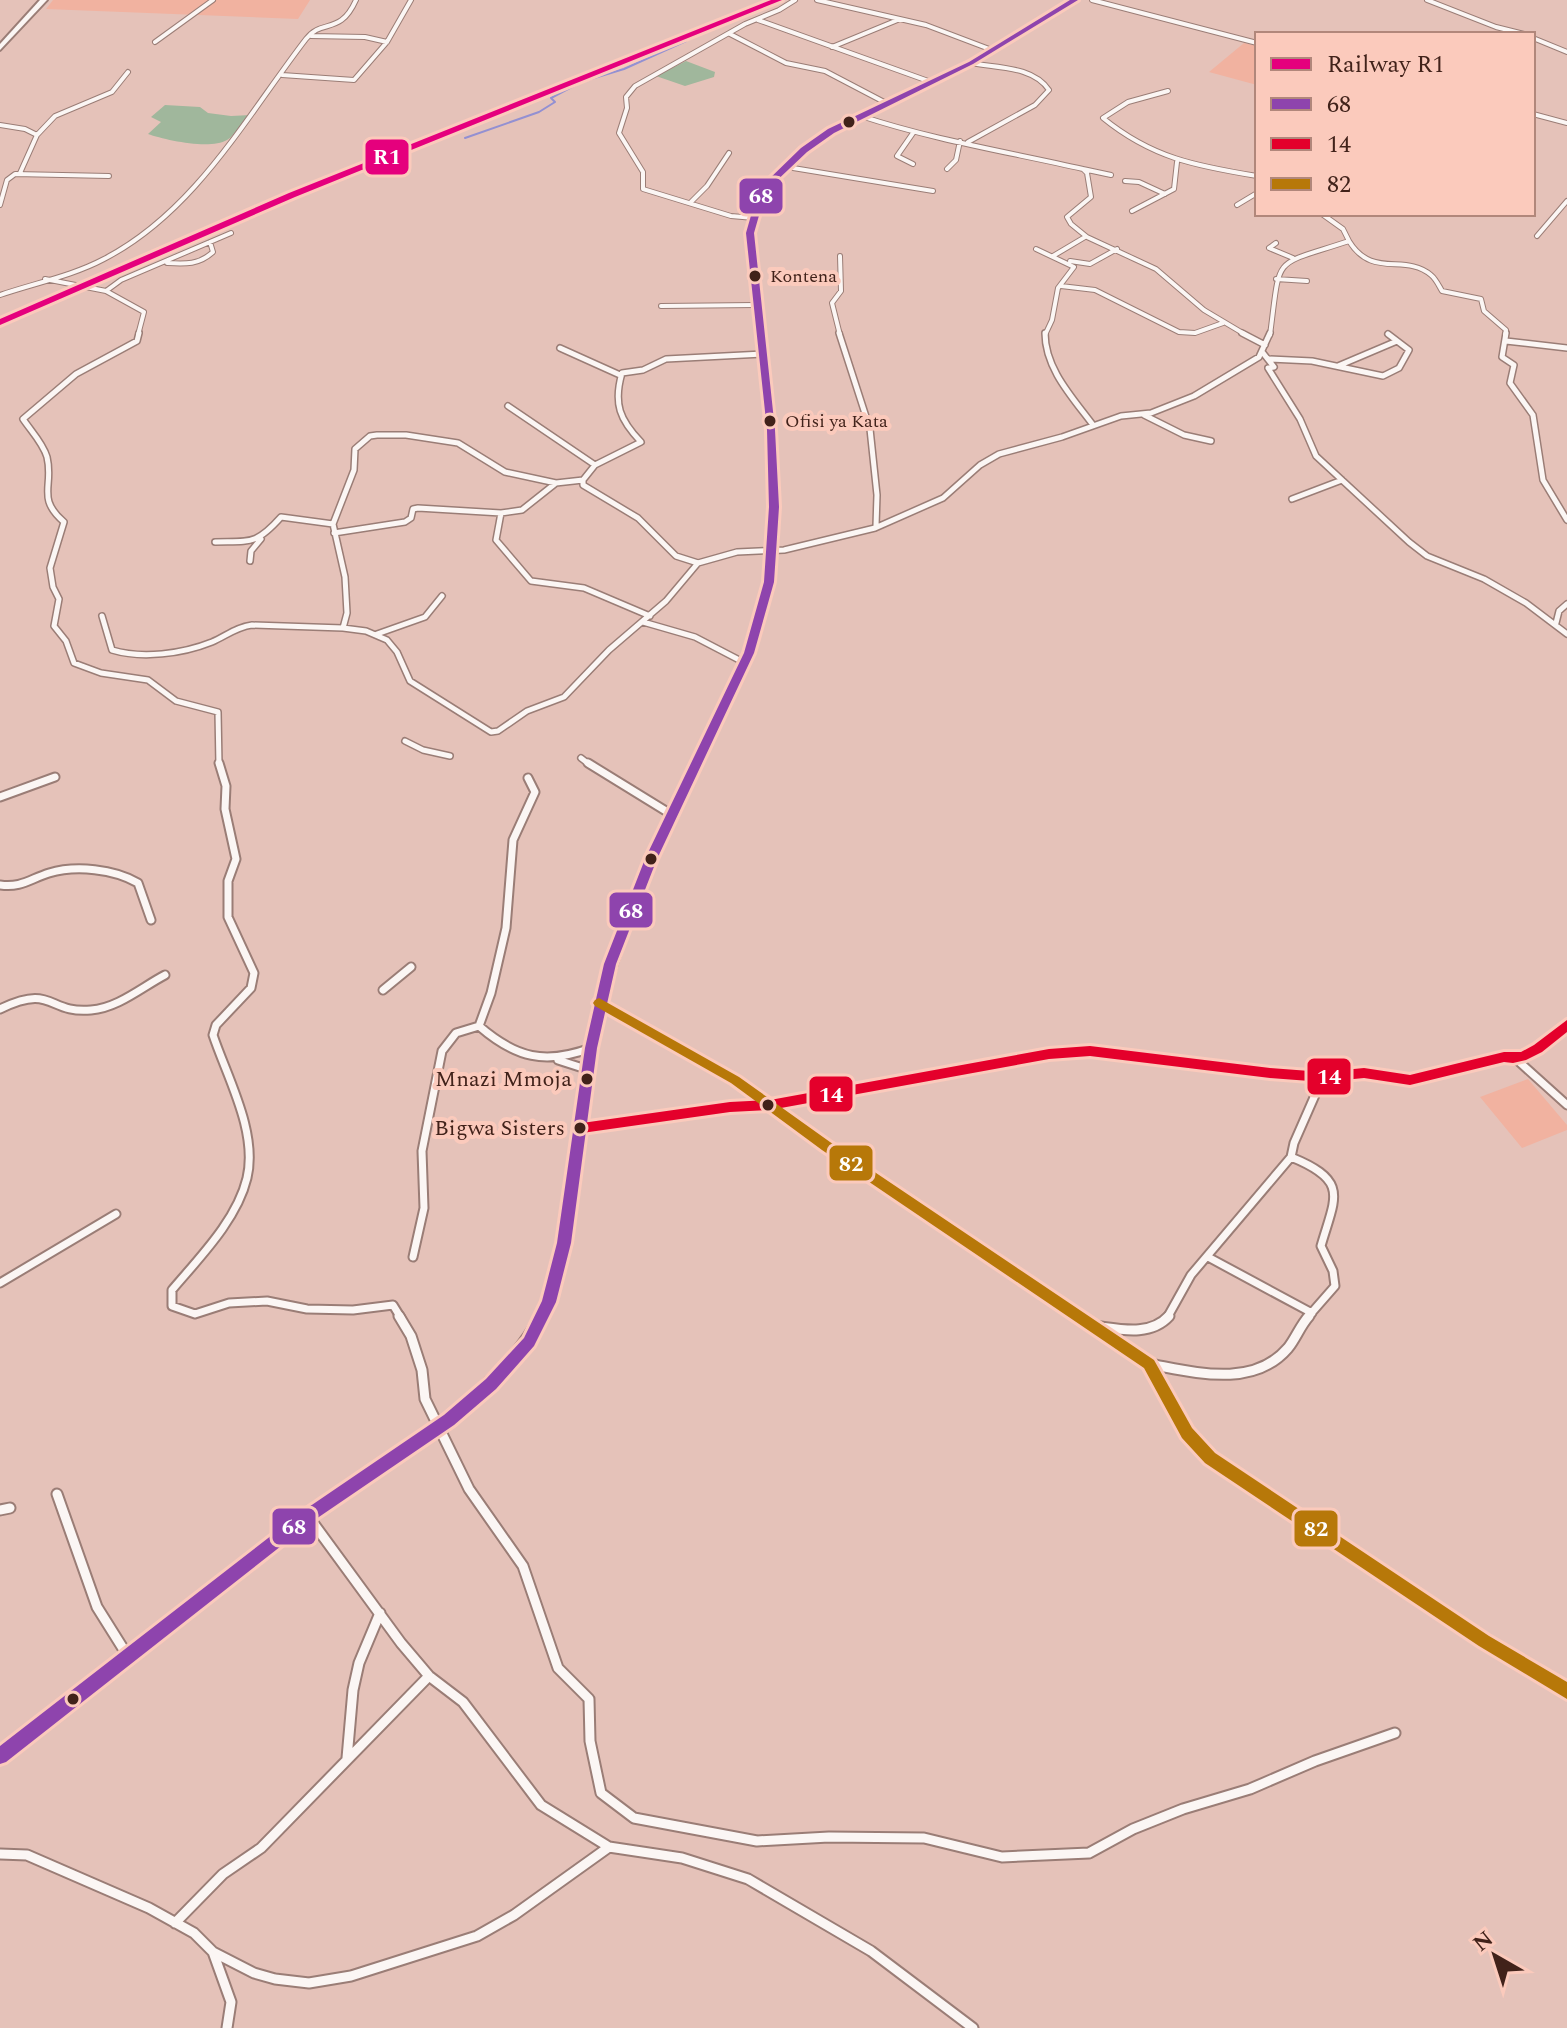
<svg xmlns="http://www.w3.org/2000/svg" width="1567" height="2028" font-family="Spectral,serif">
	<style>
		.built { fill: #f1b2a0 }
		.green { fill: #a0b79c }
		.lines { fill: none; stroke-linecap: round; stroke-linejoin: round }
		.stream { stroke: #9390d2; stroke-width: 2 }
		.minor-far3-casing { stroke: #9a7d76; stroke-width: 6 }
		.minor-far2-casing { stroke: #9a7d76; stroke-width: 8 }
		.minor-far1-casing { stroke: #9a7d76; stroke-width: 11 }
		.minor-casing { stroke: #9a7d76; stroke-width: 13 }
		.tertiary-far3-casing { stroke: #9a7d76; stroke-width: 7 }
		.tertiary-far2-casing { stroke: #9a7d76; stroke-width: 10 }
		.tertiary-far1-casing { stroke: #9a7d76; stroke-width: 13 }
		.tertiary-casing { stroke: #9a7d76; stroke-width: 16 }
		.trunk-casing { stroke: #9a7d76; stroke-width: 4 }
		.minor-far3 { stroke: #fbf6f4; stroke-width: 4 }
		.minor-far2 { stroke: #fbf6f4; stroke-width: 5 }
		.minor-far1 { stroke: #fbf6f4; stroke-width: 7 }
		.minor { stroke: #fbf6f4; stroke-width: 9 }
		.tertiary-far3 { stroke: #fbf6f4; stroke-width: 5 }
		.tertiary-far2 { stroke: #fbf6f4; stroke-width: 7 }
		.tertiary-far1 { stroke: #fbf6f4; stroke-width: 9 }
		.tertiary { stroke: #fbf6f4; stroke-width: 12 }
		.trunk { fill: #fbf6f4; fill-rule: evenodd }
		.tertiary-bridge-casing { stroke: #9a7d76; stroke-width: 16; stroke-linecap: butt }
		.tertiary-bridge { stroke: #fbf6f4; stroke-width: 12 }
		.bus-1-casing { stroke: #fbcabc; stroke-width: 6 }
		.bus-2-casing { stroke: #fbcabc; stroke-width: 6 }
		.bus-3-casing { stroke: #fbcabc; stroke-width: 6 }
		.bus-1 { fill: #8e44ad; fill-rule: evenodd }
		.bus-2 { fill: #e4002b; fill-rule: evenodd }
		.bus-3 { fill: #b77809; fill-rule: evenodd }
		.rail-1-casing { stroke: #fbcabc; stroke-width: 6 }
		.rail-1 { fill: #e5007d; fill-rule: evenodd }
		.bus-dot { fill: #41221a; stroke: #fbcabc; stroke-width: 3 }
		.labels { text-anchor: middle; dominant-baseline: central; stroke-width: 8; stroke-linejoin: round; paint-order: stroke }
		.far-bus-label { font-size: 18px; fill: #41221a; stroke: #fbcabc; text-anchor: start }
		.bus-label { font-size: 22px; fill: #41221a; stroke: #fbcabc; text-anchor: end }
		.line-badge { stroke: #fbcabc; stroke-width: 3 }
		.badge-label { font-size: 22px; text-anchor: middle; font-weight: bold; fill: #fff }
	</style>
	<rect width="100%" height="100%" fill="#e5c2b9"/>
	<path class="built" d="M53,0H310L298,19L46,9Z
		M1244,43L1257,46V85L1209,72Z
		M1528,1079L1567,1125V1130L1522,1148L1480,1097Z"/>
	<path class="green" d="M686,61L715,72L714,77L685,86L656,76Z
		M165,105L200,107L208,113L231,116L251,115L242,129C233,131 234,136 227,140C210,150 165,140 148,134L161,122L151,117Z"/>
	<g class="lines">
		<path class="stream" d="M465,138L539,112L555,102L551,98L581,82L624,69L686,41L682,40"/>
		<defs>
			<path id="minor-far3" d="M817,0L926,25L992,50
				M1092,0L1257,43
				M1427,0L1496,27L1524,34
				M758,20L931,82
				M730,34L786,63L825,71L888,104
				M311,36L365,37L387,42
				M1533,38L1567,52
				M155,42L213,0
				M832,47L900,19
				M282,75L354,80L387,42L411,0
				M1168,91L1128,102L1103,118C1152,158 1196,166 1257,176
				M1533,114L1567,123
				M861,116C934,140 1008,152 1083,169L1087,173L1091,197L1067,217L1071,224L1087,237L1156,269L1204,310L1246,335
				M0,125L25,129L37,135L20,173
				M913,133L897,156L913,164
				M37,135L55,116L112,92L128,72
				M968,142L1035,105L1049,90C1033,66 997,68 971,63
				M787,167L933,191
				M947,169L956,160L960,141
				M1083,169L1111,175
				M1125,181L1139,182L1165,194
				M691,202L707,186L729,153
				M0,205L7,180L15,174L109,176
				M1237,205L1257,193
				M1132,211L1174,189L1177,162
				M754,218L731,216L643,189V172L619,133L627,108L626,97L635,86L745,24L779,10L795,0
				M1537,236L1567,201
				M1349,241C1372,279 1405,253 1431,275C1436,279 1439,286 1442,291L1481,299L1484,311L1506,330L1505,335
				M1276,243L1269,248L1293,258
				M1036,249L1074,267L1058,288L1052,320L1045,335
				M1053,256L1085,237
				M1070,261L1090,264L1117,249
				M167,263C185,264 199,265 213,252L210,242
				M45,279L106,291L144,312L138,335
				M1276,279L1307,281
				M1061,286L1095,290L1179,332L1195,333L1223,323
				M106,291L121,280L231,233
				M0,295C35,283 72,276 104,259C195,212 246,117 306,39C322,18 340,36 356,0
				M661,306L756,305
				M840,335L832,303L841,291L840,256
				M1270,335C1281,252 1271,267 1349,241L1343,229L1322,214"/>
			<path id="minor-far2" d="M139,333L137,341L76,374L23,419C31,431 43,443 47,457C54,486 36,498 64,522L50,568L53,587L59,599L54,626L66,641L74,663L101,673L148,680L176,701L218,712L219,765
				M839,333L870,429L877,495L876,526
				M1045,333C1045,369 1073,398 1093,425
				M1242,333L1265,345
				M1506,333L1502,357L1514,365L1510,383L1533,415L1543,480L1567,520
				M1506,341L1567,348
				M560,348L620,375
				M1263,353L1274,367L1268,368L1300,419L1316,456L1409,542L1427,556L1484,579L1526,603L1567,634
				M1269,359L1312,361L1383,376L1399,368L1409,350L1388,334
				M1338,366L1397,341
				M508,406L595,465L583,480V485L638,518L676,556L698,563
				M1144,415L1184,435L1211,441
				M595,465L641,442C620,420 613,404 622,373L643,370L666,359L763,354
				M556,483L505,472L458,443L406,435H377L370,436L355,449L354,470L333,524L345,577L347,613L343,628L366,631L387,640L397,652L410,681L491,732L498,731L527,711L564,697L609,650L666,601L698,563L737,552L784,550L875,528L943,498L980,465L999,454L1062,437L1121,416L1151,413L1194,396L1259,357L1270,333
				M1292,499L1342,480
				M501,513L496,540L531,581L584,588L650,616
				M334,533L405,522L411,518L413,509L418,508L501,513L522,510L556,483L583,480
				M215,542C251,541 256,545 281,517L333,524
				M250,561L251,551L261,539
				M102,616L112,650C142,659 182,654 212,642C226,636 236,627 252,625L343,628
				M643,622L695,637L745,663
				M1556,623L1559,611L1567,604
				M377,634L425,617L442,596
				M405,741L423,750L450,756
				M581,758L590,765"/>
			<path id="minor-far1" d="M219,763L226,786L225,809L236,859L228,881V917L254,973L251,988L216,1025L213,1035C227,1077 258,1132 247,1178C237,1220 199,1258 172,1290V1306L195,1314L229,1303L267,1301L307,1309L353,1310L393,1305L401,1318
				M588,763L674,816
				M0,797L55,777
				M0,885C21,888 30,879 49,873C76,865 114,869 138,883L151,920
				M383,990L411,967
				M599,1003L735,1080L826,1146L1081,1318
				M0,1009C54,983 47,1014 91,1010C118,1008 142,987 165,975
				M479,1026L491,993L506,928L513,840L535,792L528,778
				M1516,1059L1567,1105
				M558,1060L589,1070
				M582,1128L730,1107L770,1105L1049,1054L1090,1051L1270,1073L1323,1077L1364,1073L1410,1080L1504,1057L1522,1056L1538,1049L1567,1025
				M1291,1157C1350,1181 1335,1197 1321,1246L1333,1271L1335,1286L1307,1318
				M413,1257L424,1208L422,1151L442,1051L456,1033L479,1026C516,1058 545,1065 591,1048
				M1208,1257L1312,1313
				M0,1283L116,1214
				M1167,1318L1191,1275L1291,1157L1294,1143L1323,1077"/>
			<path id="minor" d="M399,1316L411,1336L422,1370L425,1399L469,1489L523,1566L558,1668L589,1699L590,1741L601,1793L634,1818L757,1841L829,1837L924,1838L1002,1857L1089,1853L1133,1829L1183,1809L1250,1789L1315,1761L1395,1733
				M1078,1316L1149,1364L1187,1433L1210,1458L1484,1641L1567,1691
				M1094,1326C1119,1329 1150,1337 1169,1316
				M1149,1364C1194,1372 1253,1389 1288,1348C1296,1338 1300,1326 1309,1316
				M57,1494L97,1607L129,1658
				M0,1510L10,1508
				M308,1516L401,1643L429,1676L463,1702L541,1805L609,1847L682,1858L748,1879L871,1951L973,2028
				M347,1758L353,1690L359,1663L380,1613
				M0,1854L27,1855L149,1908L194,1933L213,1952L231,2002L227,2028
				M175,1923L223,1874L261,1848L429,1676
				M213,1952L254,1973L275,1979L309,1983L351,1976L477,1936L514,1915L609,1847"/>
			<path id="tertiary-far3" d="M761,335L750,233L760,198L767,186L804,150L831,131L971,63L1075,0"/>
			<path id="tertiary-far2" d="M696,765C721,712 751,659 765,602C786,515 770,421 761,333"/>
			<path id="tertiary-far1" d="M541,1318C577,1247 577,1129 591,1049C609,947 653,855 697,763"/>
			<path id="tertiary" d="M449,1420C484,1388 520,1359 542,1316
				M0,1756L308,1516L423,1439"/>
			<path id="trunk" d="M40,0H47L0,50V44Z"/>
		</defs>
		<use href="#minor-far3" class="minor-far3-casing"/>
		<use href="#minor-far2" class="minor-far2-casing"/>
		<use href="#minor-far1" class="minor-far1-casing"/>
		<use href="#minor" class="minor-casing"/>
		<use href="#tertiary-far3" class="tertiary-far3-casing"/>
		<use href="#tertiary-far2" class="tertiary-far2-casing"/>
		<use href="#tertiary-far1" class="tertiary-far1-casing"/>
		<use href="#tertiary" class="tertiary-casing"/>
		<use href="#trunk" class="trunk-casing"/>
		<use href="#minor-far3" class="minor-far3"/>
		<use href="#minor-far2" class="minor-far2"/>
		<use href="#minor-far1" class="minor-far1"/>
		<use href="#minor" class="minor"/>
		<use href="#tertiary-far3" class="tertiary-far3"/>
		<use href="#tertiary-far2" class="tertiary-far2"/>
		<use href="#tertiary-far1" class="tertiary-far1"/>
		<use href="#tertiary" class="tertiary"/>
		<use href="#trunk" class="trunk"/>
		<defs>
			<path id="tertiary-bridge" d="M423,1439L449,1420"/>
		</defs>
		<use href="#tertiary-bridge" class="tertiary-bridge-casing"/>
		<use href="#tertiary-bridge" class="tertiary-bridge"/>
		<defs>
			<path id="bus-1" d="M1070,0H1078L973,64L834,133L807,152L770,187L764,198L754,233L775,430L779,507L774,582L754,653L657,859L616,964L597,1048L571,1243L556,1302L534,1346L496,1389L454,1425L313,1521L6,1762L0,1764V1746L303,1511L444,1415L486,1379L524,1338L542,1301L557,1243L585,1048L604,964L645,859L744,653L764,582L769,507L767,430L746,233L756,198L764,184L801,148L828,129L969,62Z"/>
			<path id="bus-2" d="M1567,1020V1032L1542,1052L1526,1060L1513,1063L1504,1062L1410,1085L1364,1078L1323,1082L1270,1078L1090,1056L1049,1059L770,1110L730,1112L582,1133L578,1132L576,1128L578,1124L582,1123L730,1102L770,1100L1049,1049L1090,1046L1270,1068L1323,1072L1364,1068L1410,1075L1504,1052H1521L1534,1045Z"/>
			<path id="bus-3" d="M599,998L739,1077L830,1142L1154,1360L1192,1428L1215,1453L1489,1636L1567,1682V1699L1479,1646L1205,1463L1182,1438L1144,1368L822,1150L731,1083L595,1006L593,1003L595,1000Z"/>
		</defs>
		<use href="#bus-1" class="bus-1-casing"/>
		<use href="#bus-2" class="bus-2-casing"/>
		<use href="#bus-3" class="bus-3-casing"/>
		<use href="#bus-1" class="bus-1"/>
		<use href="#bus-2" class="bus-2"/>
		<use href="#bus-3" class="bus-3"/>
		<defs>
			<path id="rail-1" d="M771,0H782L295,197L0,325V319L289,193Z"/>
		</defs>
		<use href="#rail-1" class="rail-1-casing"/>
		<use href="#rail-1" class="rail-1"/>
	</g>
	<g class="bus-dot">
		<circle cx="849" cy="122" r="7"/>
		<circle cx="755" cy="276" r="7"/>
		<circle cx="770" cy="421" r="7"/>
		<circle cx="651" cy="859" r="7"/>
		<circle cx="587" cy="1079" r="7"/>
		<circle cx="768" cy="1105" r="7"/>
		<circle cx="580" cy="1128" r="7"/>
		<circle cx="73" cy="1699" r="7"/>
	</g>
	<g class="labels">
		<g class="far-bus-label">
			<text x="770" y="276">Kontena</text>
			<text x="785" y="421">Ofisi ya Kata</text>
		</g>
		<g class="bus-label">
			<text x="572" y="1079">Mnazi Mmoja</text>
			<text x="565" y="1128">Bigwa Sisters</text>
		</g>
	</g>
	<g class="line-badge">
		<rect x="364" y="138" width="46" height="38" rx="8" fill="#e5007d"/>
		<rect x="738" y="177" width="46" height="38" rx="8" fill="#8e44ad"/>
		<rect x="608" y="891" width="46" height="38" rx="8" fill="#8e44ad"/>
		<rect x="1306" y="1057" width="46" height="39" rx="8" fill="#e4002b"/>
		<rect x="808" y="1075" width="46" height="38" rx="8" fill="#e4002b"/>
		<rect x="828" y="1144" width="46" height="38" rx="8" fill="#b77809"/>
		<rect x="271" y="1507" width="46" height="39" rx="8" fill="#8e44ad"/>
		<rect x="1293" y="1509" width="46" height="39" rx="8" fill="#b77809"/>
	</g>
	<g class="badge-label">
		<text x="387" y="164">R1</text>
		<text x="761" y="203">68</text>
		<text x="631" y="918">68</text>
		<text x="1329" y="1084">14</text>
		<text x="831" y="1102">14</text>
		<text x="851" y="1171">82</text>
		<text x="294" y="1534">68</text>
		<text x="1316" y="1536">82</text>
	</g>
	<rect x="1255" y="32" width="280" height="184" fill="#fbcabc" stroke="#b1877b" stroke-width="2"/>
	<rect x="1271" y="58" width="40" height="12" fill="#e5007d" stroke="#b1877b" stroke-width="2"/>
	<text x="1327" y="72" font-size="24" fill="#41221a">Railway R1</text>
	<rect x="1271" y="98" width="40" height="12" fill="#8e44ad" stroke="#b1877b" stroke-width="2"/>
	<text x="1327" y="112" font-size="24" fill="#41221a">68</text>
	<rect x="1271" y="138" width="40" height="12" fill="#e4002b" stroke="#b1877b" stroke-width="2"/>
	<text x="1327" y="152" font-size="24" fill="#41221a">14</text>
	<rect x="1271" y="178" width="40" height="12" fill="#b77809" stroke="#b1877b" stroke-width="2"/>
	<text x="1327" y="192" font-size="24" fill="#41221a">82</text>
	<g transform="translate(1495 1956) rotate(321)" stroke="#fbcabc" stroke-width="6" paint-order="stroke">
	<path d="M0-6L14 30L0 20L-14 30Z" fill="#41221a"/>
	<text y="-12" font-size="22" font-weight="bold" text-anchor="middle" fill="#41221a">N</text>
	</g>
</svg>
